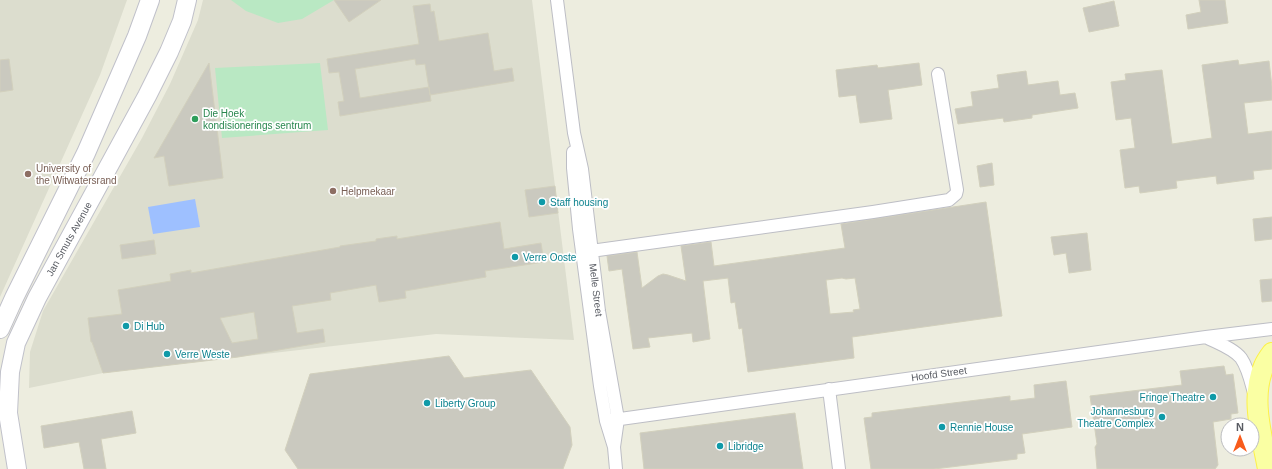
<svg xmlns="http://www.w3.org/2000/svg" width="1272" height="469" font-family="Arial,sans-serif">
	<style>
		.education { fill: #dcddce }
		.green { fill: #b9e8c3 }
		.water { fill: #9ec0ff }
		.building { fill: #cac9bf; stroke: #d2d0bd; fill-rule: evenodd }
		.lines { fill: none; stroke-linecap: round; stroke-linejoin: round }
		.minor-casing { stroke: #bdbec5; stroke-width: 14 }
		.secondary-casing { stroke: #c0c1ca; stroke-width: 20 }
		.primary-casing { stroke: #fdf148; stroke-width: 22 }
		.minor { stroke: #fff; stroke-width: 12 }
		.secondary { stroke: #fff; stroke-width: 18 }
		.primary { stroke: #faffa3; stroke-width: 20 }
		.leisure-dot { fill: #2e9e5b; stroke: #fff; stroke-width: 1.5 }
		.education-dot { fill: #8d6e63; stroke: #fff; stroke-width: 1.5 }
		.culture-dot { fill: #0f9aa8; stroke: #fff; stroke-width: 1.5 }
		.labels { text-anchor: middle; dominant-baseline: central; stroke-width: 3.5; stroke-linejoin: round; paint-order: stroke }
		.leisure-label { font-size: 10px; fill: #27864d; stroke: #fff; text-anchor: start }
		.education-label { font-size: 10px; fill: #785e54; stroke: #fff; text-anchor: start }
		.culture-label { font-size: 10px; fill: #0d838f; stroke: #fff; text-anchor: start }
		.street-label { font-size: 10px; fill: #585b62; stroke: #fff }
	</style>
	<rect width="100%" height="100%" fill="#ededdf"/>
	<path class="education" d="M0,0H127L100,75L0,297Z
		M203,0H532L574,340L436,334L103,373L29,388L30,352L43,311L142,138L170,84L198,20Z"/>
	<path class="green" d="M231,0H334L302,19L278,23L246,11Z
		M320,63L328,130L222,138L215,68Z"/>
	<path class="water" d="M195,199L200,227L153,234L148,207Z"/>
	<path class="building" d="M334,0H381L349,22Z
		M1199,0H1225L1228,23L1188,29L1186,15L1201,12Z
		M1114,1L1119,26L1089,32L1083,8Z
		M430,4L431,12L434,11L439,41L488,33L494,71L512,68L514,81L430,95L425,64L416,65L415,59L355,69L360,98L429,87L431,101L340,116L338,102L344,101L339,72L329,73L327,59L419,44L413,6Z
		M9,59L13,90L0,92V60Z
		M1238,60L1239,65L1269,61L1272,87V100L1244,103L1248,134L1272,131V169L1253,171L1254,179L1217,184L1216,176L1176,181L1177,188L1140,193L1139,186L1125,188L1120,150L1135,148L1131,118L1116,120L1111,82L1126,80L1125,74L1162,70L1172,144L1212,138L1202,65Z
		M209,63L223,178L169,186L164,156L154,158Z
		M919,63L922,85L888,90L892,119L860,123L856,95L839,97L836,70L877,65L878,68Z
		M1026,71L1028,85L1058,81L1060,95L1075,93L1078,108L1032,115V118L1004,122L1003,118L958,124L955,109L973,106L971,92L999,88L997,75Z
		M992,163L994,185L980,187L977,166Z
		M555,186L558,213L529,217L525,190Z
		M986,202L1002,316L852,337L854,358L748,372L742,328L739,329L735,302L731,303L728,278L703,281L710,339L693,342L692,333L648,338L650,347L633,349L622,269L609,271L607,256L637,252L642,288L658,276L663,274L668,275L686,281L681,246L711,242L714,266L845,248L841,224ZM842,278L846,279L855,278L860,309L853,310L854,312L830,314L826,280Z
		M1272,217V239L1255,241L1253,219Z
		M500,222L504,249L541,243L544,262L485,271L486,277L405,291L406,298L379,302L376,285L330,293L331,300L292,306L297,333L323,329L325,342L238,357L103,373L92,342H91L88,318L122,314L118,290L171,281L170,274L191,270V273L340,247V246L376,241V239L397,236V239ZM254,312L258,339L232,343L220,318Z
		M1087,233L1091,270L1069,273L1066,253L1054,255L1051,237Z
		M154,240L156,254L122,259L120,245Z
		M1272,279V301L1262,302L1260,280Z
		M449,356L464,378L531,370L570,427L572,445L563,469H298L285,450L310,374Z
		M1224,366L1226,375L1233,374L1238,413L1231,414V419L1213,422L1218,465L1215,469H1097L1095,447L1097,444L1090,396L1182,385L1180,371Z
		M1066,381L1072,427L1022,434L1025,453L1017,454V459L934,469H871L864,418L872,417V413L1010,396V401L1035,398L1034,385Z
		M132,411L136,433L101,439L106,469H84L79,442L44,448L41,426Z
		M795,413L803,469H644L640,433Z"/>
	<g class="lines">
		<defs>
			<path id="minor" d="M557,0L574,133L582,169L599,311L618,419L614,447
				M573,152V168L579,229L600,386L606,421L614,447L616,469
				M591,251L873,212L949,200L956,194L957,190L938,74
				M1206,337C1217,343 1233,348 1241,358C1248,368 1251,382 1254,393
				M829,389L839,469
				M606,421L1206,337L1272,329"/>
			<path id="secondary" d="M0,329L14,298L86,153L137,36L150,0
				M17,469L8,413L10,372L16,343L37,298L147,96L169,52L182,21L187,0"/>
			<path id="primary" d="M1268,469C1262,436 1250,398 1264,366C1266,361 1269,357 1272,353"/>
		</defs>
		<use href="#minor" class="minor-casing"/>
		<use href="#secondary" class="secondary-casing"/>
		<use href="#primary" class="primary-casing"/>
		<use href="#minor" class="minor"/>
		<use href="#secondary" class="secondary"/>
		<use href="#primary" class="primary"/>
	</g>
	<circle class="leisure-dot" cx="195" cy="119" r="4"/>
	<g class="education-dot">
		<circle cx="28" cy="174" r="4"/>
		<circle cx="333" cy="191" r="4"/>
	</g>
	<g class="culture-dot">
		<circle cx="542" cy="202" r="4"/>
		<circle cx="515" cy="257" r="4"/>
		<circle cx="126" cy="326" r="4"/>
		<circle cx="167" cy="354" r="4"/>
		<circle cx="1213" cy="397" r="4"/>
		<circle cx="427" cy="403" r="4"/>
		<circle cx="1162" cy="417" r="4"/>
		<circle cx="942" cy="427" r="4"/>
		<circle cx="720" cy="446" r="4"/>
	</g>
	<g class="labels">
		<g class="leisure-label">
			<text x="203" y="113">Die Hoek<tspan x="203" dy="12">kondisionerings sentrum</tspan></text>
		</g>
		<g class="education-label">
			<text x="36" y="168">University of<tspan x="36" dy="12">the Witwatersrand</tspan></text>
			<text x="341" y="191">Helpmekaar</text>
		</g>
		<g class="culture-label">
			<text x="550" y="202">Staff housing</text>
			<text x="523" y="257">Verre Ooste</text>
			<text x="134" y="326">Di Hub</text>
			<text x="175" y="354">Verre Weste</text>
			<text x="1205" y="397" text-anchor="end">Fringe Theatre</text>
			<text x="435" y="403">Liberty Group</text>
			<text x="1154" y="411" text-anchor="end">Johannesburg<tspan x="1154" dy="12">Theatre Complex</tspan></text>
			<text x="950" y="427">Rennie House</text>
			<text x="728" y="446">Libridge</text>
		</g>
		<g class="street-label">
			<text transform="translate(69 239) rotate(-61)">Jan Smuts Avenue</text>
			<text transform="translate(596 290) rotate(83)">Melle Street</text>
			<text transform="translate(939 374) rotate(-8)">Hoofd Street</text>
		</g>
	</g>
	<g transform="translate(1240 437)"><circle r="19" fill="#ffffff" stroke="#bcbdc0"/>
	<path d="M0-3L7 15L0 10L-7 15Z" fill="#f85b1b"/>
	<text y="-6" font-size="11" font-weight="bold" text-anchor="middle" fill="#585b62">N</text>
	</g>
</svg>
